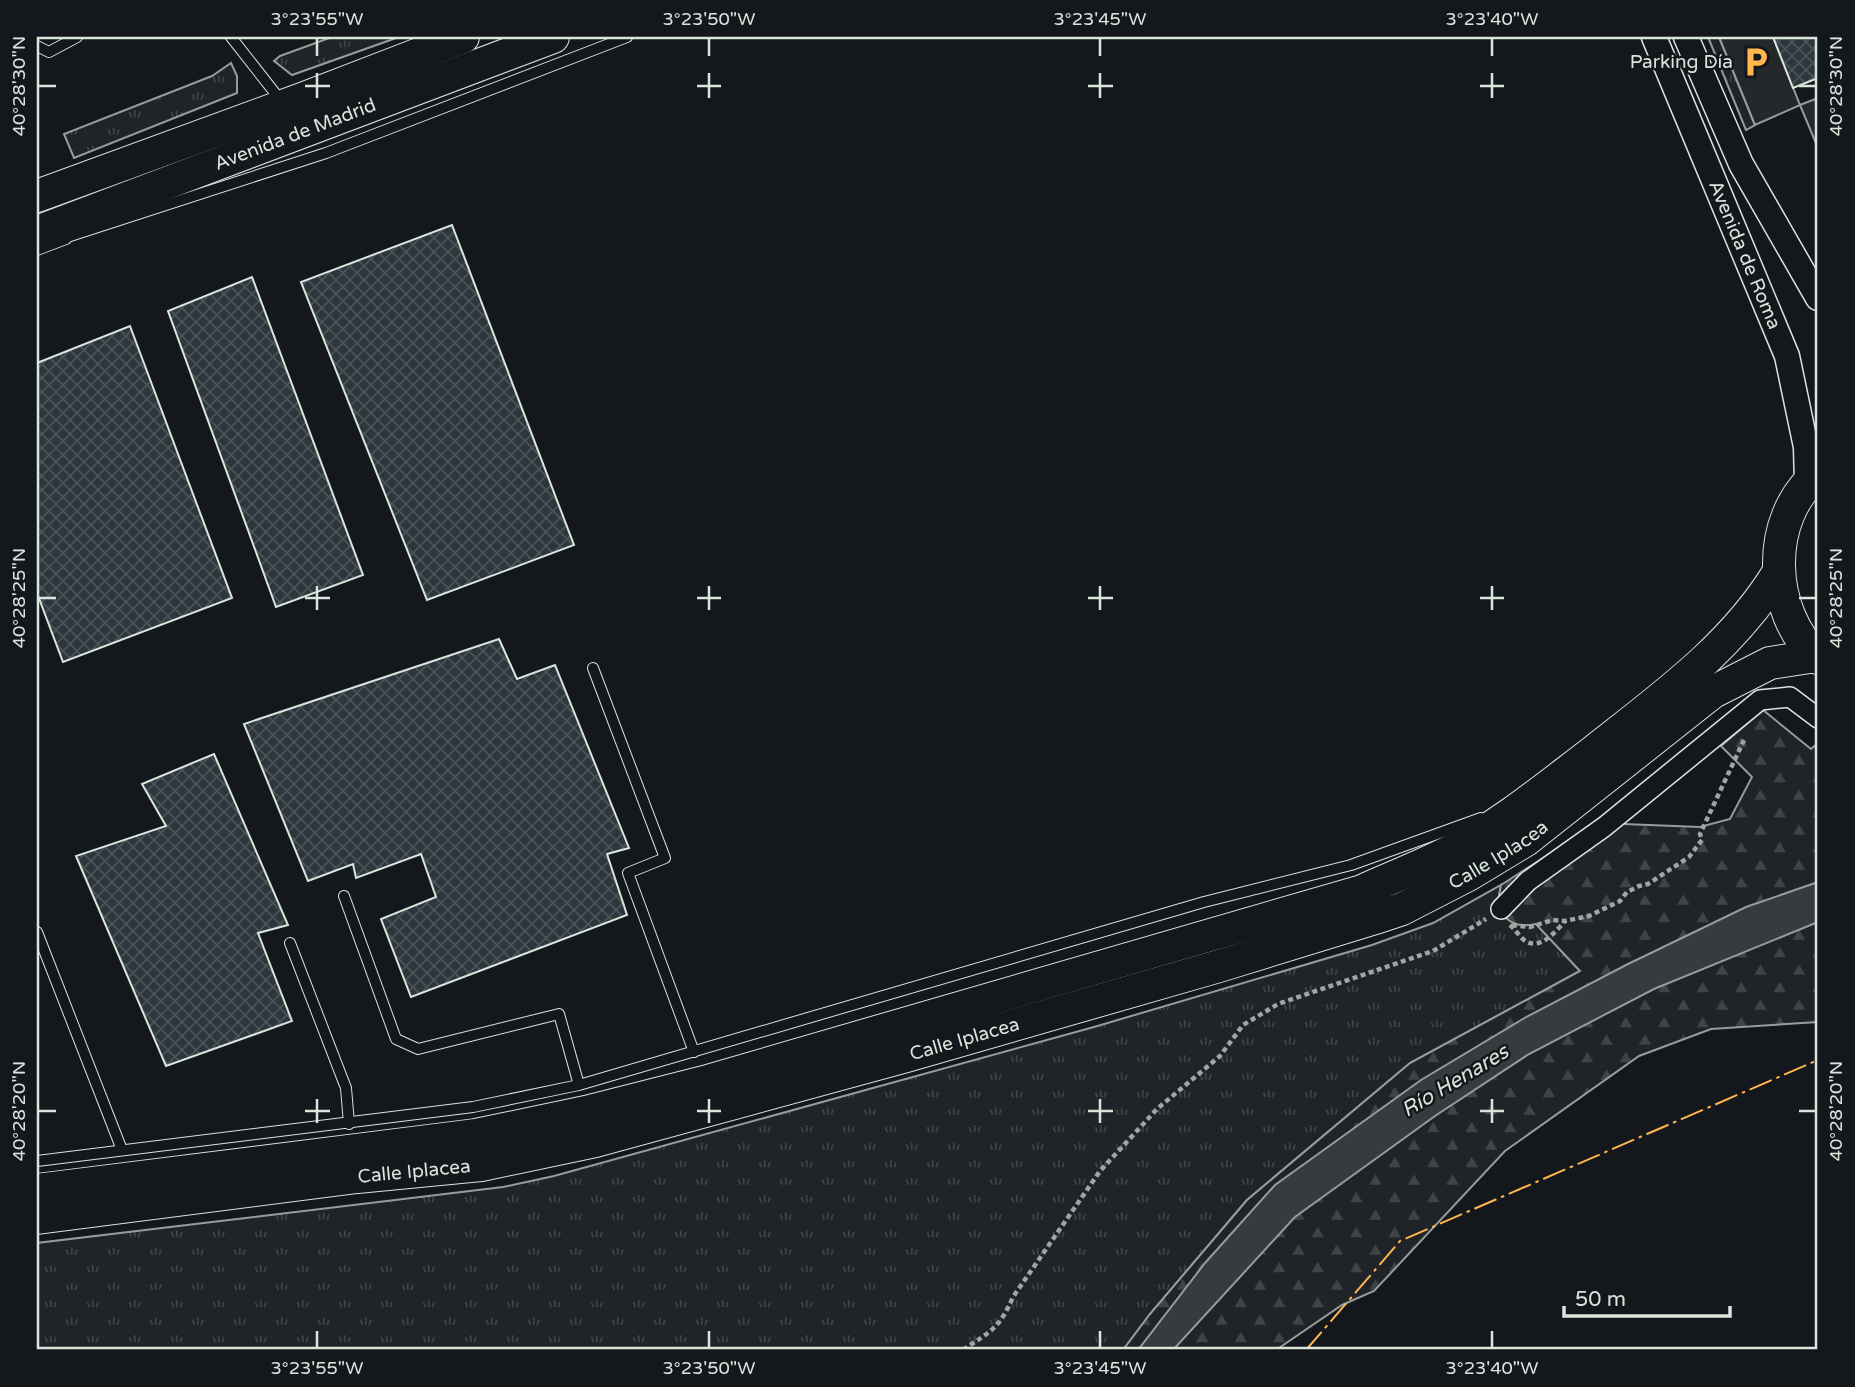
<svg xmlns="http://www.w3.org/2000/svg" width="1855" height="1387" font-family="'Varela Round',sans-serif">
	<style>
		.grass { fill: url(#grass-tufts); stroke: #939e99; stroke-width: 2 }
		.forest { fill: url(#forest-firs); stroke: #939e99; stroke-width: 2 }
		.parking { fill: #24282b; stroke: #939e99; stroke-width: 2 }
		.water { fill: #363b3e; stroke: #939e99; stroke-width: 2 }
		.building { fill: url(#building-cross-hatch); stroke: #d8e6dc; stroke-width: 2 }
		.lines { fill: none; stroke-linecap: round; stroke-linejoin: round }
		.service-casing { stroke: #d8e6dc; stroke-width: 12 }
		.minor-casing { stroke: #d8e6dc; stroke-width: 22 }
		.tertiary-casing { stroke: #d8e6dc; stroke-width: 27 }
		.primary-casing { stroke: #d8e6dc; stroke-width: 34 }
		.path { stroke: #9da8a2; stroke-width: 4.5; stroke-dasharray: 5 3.5; stroke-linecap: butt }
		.service { stroke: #14181c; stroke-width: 10 }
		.minor { stroke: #14181c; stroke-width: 19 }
		.tertiary { stroke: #14181c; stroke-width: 24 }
		.primary { stroke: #14181c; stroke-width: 32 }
		.power { stroke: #ffb74d; stroke-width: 2; stroke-dasharray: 24 5 3.5 5; stroke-linecap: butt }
		.ticks { fill: none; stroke: #d8e6dc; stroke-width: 2.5 }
		.labels { text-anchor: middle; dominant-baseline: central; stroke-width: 5; stroke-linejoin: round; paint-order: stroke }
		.poi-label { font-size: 19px; fill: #d8e6dc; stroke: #14181c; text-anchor: end }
		.street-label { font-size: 19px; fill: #d8e6dc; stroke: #14181c }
		.water-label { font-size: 21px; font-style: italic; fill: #d8e6dc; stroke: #14181c }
		.neatline { fill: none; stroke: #d8e6dc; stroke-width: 2.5 }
		.ticks-label { font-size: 18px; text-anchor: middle; fill: #d8e6dc }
	</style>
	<defs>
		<pattern id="grass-tufts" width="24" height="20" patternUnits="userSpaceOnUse" patternTransform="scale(1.75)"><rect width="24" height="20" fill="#202428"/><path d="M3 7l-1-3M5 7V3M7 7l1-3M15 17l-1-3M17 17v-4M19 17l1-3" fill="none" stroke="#404447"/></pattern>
		<pattern id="forest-firs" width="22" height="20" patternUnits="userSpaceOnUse" patternTransform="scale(1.75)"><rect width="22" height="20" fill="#202428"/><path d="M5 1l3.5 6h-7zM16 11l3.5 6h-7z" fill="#404447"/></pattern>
		<pattern id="building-cross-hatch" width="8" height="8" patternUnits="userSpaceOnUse" patternTransform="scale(1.75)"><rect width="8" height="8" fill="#2c363c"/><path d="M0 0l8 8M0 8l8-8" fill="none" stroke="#4a5358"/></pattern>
	</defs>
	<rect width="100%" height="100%" fill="#14181c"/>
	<path class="grass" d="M332,37H399L292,75L274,61L280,56Z
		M1708,37H1719L1755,125L1746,130Z
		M231,63L237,76V93L74,158L64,134L212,76Z
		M1501,885L1497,907L1536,924L1580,971L1410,1063L1247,1200L1150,1314L1123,1350H37V1243L503,1187L554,1176L1094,1027L1372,945L1433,923Z"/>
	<path class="forest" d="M1763,710L1811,749L1818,743V1022L1711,1029L1639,1056L1505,1151L1374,1291L1342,1305L1276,1350H1123L1150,1314L1247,1200L1410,1063L1580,971L1536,924C1518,928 1507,923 1497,907L1501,885L1598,823L1700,827L1730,819L1752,777L1721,746Z"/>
	<path class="parking" d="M1719,37H1773L1800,105L1818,98V148L1800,105L1755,125Z"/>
	<path class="water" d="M1818,882V922L1654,989L1529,1054L1435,1116L1295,1217L1173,1350H1138L1205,1263L1275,1185L1421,1080L1528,1016L1626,965L1746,907Z"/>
	<path class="building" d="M1773,37H1818V78L1793,88Z
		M452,225L574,545L427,600L301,282Z
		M252,277L363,575L276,607L168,311Z
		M130,326L232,598L63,662L37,593V363Z
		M499,639L517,679L555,665L629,848L607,854L627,915L411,997L381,919L436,897L421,854L356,878L353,864L308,881L244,724Z
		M214,754L288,925L258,933L292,1021L166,1066L76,856L166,826L142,784Z"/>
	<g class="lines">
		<defs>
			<path id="service" d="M231,37L282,102
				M37,46L49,52L77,37
				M61,239L326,153L627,37
				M37,250L66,239
				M593,668L665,858L628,873L694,1052
				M344,896L396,1039L418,1049L559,1014L579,1085
				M37,932L122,1150
				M290,943L346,1088L349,1124
				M37,1161L473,1107L579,1085L1204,902L1351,865L1481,818"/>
			<path id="minor" d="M1501,909L1528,881L1604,827L1760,700L1790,697L1818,718"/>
			<g id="tertiary">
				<path id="s1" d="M1654,37L1787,356L1806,447L1807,483"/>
				<path d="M1686,37L1741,164L1818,298"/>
			</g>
			<g id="primary">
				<path d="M37,196L302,99L463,37"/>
				<path id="s2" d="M37,232L553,37"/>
				<path d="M1818,474C1764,518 1768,612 1818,658"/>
				<path d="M37,1190L476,1135L586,1112L704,1082L1362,891C1391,878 1421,866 1449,852C1501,825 1547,787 1593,752C1661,698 1732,648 1778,573"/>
				<path id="s3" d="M37,1218L357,1177L481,1165L595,1141L906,1056L1219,966L1375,918L1402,909L1468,875L1526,840L1713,692L1770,663L1816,656"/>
			</g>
		</defs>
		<use href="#service" class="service-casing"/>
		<use href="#minor" class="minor-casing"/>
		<use href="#tertiary" class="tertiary-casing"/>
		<use href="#primary" class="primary-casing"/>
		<path class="path" d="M1510,925C1516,930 1520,938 1527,942C1542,949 1556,931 1565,921
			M1512,925L1530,927L1553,920L1565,921L1589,916L1620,901L1627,892L1639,886L1648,884L1689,857L1702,840L1700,834L1744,740
			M963,1350C991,1331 999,1329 1013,1297L1100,1171L1157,1109L1220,1056L1243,1025L1278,1004L1433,951L1486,919"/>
		<use href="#service" class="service"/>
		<use href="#minor" class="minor"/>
		<use href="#tertiary" class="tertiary"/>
		<use href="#primary" class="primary"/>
		<path class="power" d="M1306,1350L1400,1241L1818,1060"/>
	</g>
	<path class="ticks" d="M317,38V56M709,38V56M1100,38V56M1492,38V56M317,73V98M709,73V98M1100,73V98M1492,73V98M38,86H56M305,86H330M697,86H721M1088,86H1113M1480,86H1504M1799,86H1816M317,586V610M709,586V610M1100,586V610M1492,586V610M38,598H56M305,598H330M697,598H721M1088,598H1113M1480,598H1504M1799,598H1816M317,1099V1123M709,1099V1123M1100,1099V1123M1492,1099V1123M38,1111H56M305,1111H330M697,1111H721M1088,1111H1113M1480,1111H1504M1799,1111H1816M317,1331V1348M709,1331V1348M1100,1331V1348M1492,1331V1348"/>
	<defs>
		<symbol id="parking-bare" viewBox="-9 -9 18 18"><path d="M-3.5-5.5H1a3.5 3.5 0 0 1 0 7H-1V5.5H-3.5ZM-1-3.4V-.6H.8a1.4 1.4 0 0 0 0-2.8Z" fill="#ffb74d" stroke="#14181c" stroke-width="2.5" paint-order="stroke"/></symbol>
	</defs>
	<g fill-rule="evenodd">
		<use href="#parking-bare" x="1734" y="40" width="44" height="44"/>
	</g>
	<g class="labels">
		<g class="poi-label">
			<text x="1733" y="62">Parking Día</text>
		</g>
		<g class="street-label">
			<text stroke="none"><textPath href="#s2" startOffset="276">Avenida de Madrid</textPath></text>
			<text stroke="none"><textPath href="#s1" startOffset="236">Avenida de Roma</textPath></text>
			<text stroke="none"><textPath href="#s3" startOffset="1514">Calle Iplacea</textPath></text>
			<text stroke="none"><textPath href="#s3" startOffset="947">Calle Iplacea</textPath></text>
			<text stroke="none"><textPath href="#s3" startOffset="380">Calle Iplacea</textPath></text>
		</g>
		<g class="water-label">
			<text transform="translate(1455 1081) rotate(-31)">Río Henares</text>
		</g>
	</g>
	<rect width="1855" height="1387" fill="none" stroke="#14181c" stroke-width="77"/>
	<path d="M1564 1306v10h166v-10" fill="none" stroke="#d8e6dc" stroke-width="3.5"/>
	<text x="1575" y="1306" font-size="21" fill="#d8e6dc" stroke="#14181c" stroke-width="5" paint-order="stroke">50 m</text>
	<rect x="38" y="38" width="1778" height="1310" class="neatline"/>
	<g class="ticks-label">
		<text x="317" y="25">3°23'55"W</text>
		<text x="709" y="25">3°23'50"W</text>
		<text x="1100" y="25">3°23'45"W</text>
		<text x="1492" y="25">3°23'40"W</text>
		<text transform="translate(19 86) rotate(-90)" y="6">40°28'30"N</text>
		<text transform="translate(1836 86) rotate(-90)" y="6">40°28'30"N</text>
		<text transform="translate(19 598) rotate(-90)" y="6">40°28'25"N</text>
		<text transform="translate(1836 598) rotate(-90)" y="6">40°28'25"N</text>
		<text transform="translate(19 1111) rotate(-90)" y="6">40°28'20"N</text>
		<text transform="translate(1836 1111) rotate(-90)" y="6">40°28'20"N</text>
		<text x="317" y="1374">3°23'55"W</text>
		<text x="709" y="1374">3°23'50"W</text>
		<text x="1100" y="1374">3°23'45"W</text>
		<text x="1492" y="1374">3°23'40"W</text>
	</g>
</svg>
